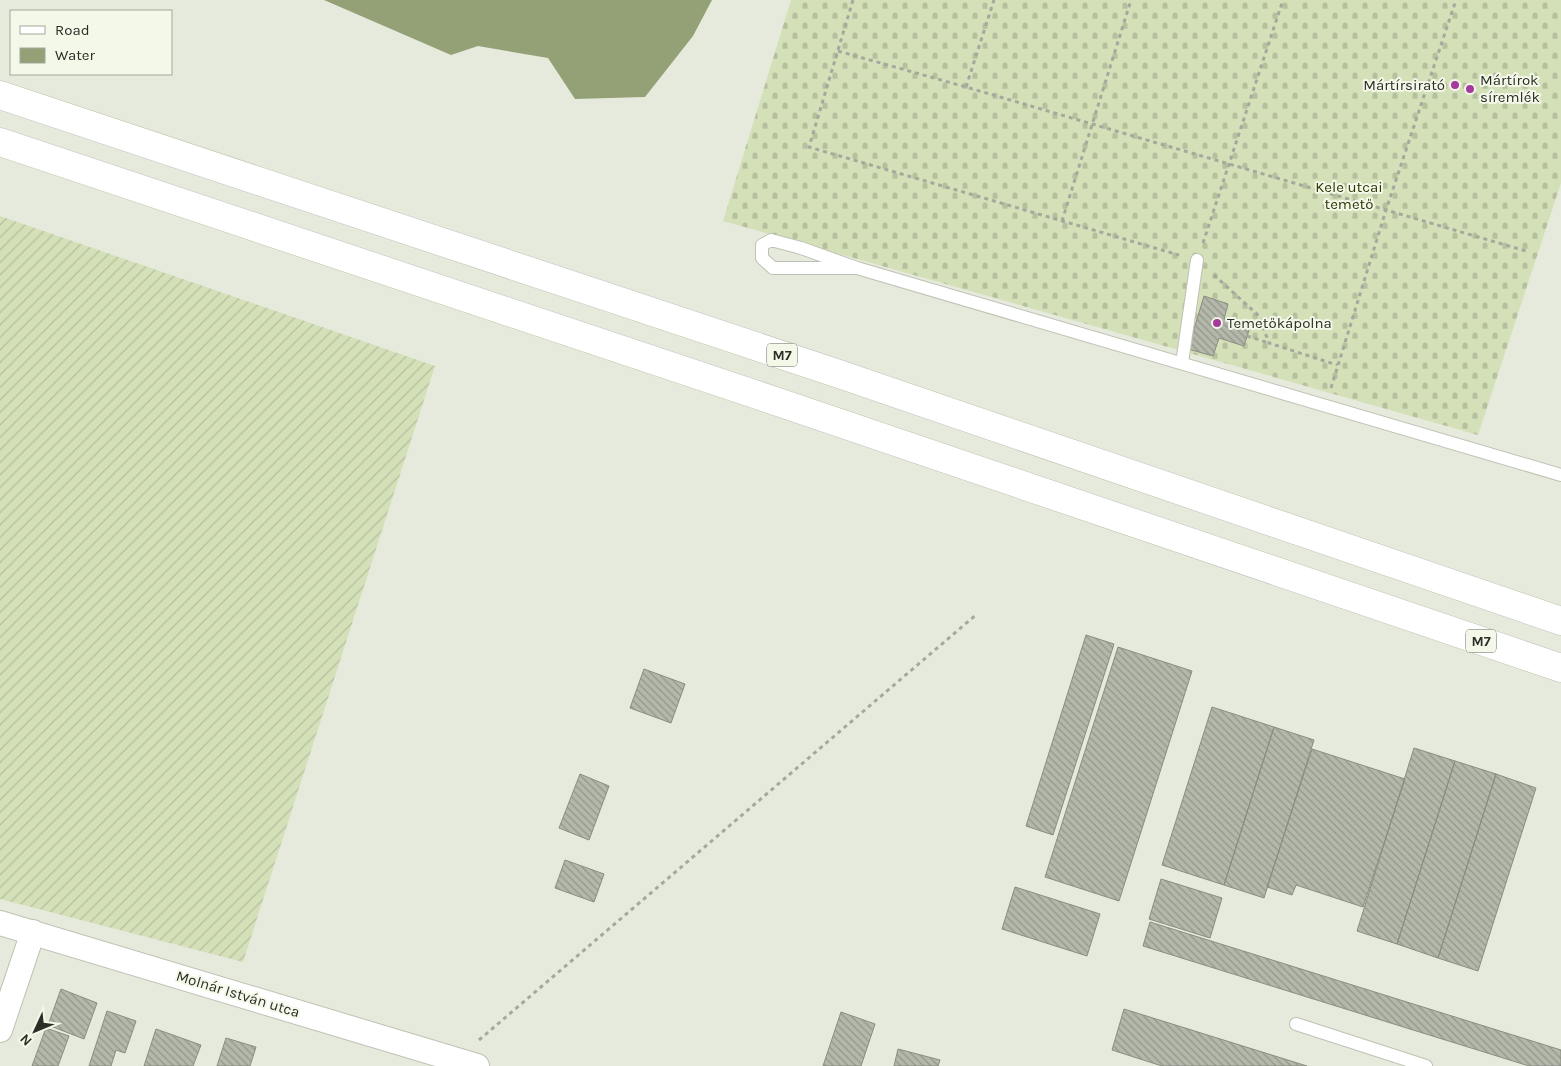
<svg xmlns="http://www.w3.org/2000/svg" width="1561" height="1066" font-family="Karla,sans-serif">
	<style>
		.cemetery { fill: url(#cemetery-stones) }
		.garden { fill: url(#garden-furrows) }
		.water { fill: #94a176 }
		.building { fill: url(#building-back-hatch); stroke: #898d80 }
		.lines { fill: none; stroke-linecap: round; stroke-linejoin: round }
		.lane-casing { stroke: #bec2b4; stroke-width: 14 }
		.street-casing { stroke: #bec2b4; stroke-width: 26 }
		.highway-casing { stroke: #bec2b4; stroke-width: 29 }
		.path { stroke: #a5a89d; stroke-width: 3; stroke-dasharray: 4 4; stroke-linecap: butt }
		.lane { stroke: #fff; stroke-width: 12 }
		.street { stroke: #fff; stroke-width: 24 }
		.highway { stroke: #fff; stroke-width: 28 }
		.poi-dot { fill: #a43a9b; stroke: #f3f8e9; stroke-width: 2 }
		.labels { text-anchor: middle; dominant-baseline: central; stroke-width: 4; stroke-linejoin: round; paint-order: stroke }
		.shield { fill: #f3f8e9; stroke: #676a61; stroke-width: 1 }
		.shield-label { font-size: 14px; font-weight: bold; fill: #2b2d27 }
		.poi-label { font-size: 15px; fill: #2b2d27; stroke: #f3f8e9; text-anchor: start }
		.park-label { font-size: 15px; fill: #2c3703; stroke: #f3f8e9 }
		.street-label { font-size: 15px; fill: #2b2d27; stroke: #f3f8e9 }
	</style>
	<defs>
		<pattern id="cemetery-stones" width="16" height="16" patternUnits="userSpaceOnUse" patternTransform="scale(1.25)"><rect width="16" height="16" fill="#d4e0b8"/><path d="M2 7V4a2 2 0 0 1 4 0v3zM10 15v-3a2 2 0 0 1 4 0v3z" fill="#b6c09e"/></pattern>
		<pattern id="garden-furrows" width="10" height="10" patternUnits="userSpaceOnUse" patternTransform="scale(1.25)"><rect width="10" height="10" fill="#d4e0b8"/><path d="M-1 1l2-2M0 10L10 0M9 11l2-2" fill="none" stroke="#b6c09e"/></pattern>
		<pattern id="building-back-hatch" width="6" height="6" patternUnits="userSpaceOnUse" patternTransform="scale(1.25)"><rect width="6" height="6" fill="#b4b8ab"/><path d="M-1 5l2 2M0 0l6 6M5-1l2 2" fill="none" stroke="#93968b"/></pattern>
	</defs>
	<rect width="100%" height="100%" fill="#e6eadc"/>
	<path class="cemetery" d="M791,0H1561V183L1478,435L723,221Z"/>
	<path class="garden" d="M0,216L435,366L243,962L0,899Z"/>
	<path class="water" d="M324,0H712L693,36L645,97L575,99L548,58L478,46L451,55Z"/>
	<path class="building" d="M1204,296L1228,304L1224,319L1250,327L1244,346L1219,338L1213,356L1188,349Z
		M1086,635L1114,644L1053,835L1026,826Z
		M1118,647L1192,671L1119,901L1045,877Z
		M644,669L685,684L671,723L630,708Z
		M1212,707L1274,727L1224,885L1162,865Z
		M1274,727L1314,740L1264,898L1224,885Z
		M1414,748L1455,761L1397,944L1357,931Z
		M1312,749L1405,779L1363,907L1296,885L1292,895L1267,887Z
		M1455,761L1496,774L1438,958L1397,944Z
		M580,774L609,786L589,840L559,828Z
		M1496,774L1536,788L1478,971L1438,958Z
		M565,860L604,874L594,902L555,888Z
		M1161,879L1222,898L1210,938L1149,919Z
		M1015,887L1100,914L1087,956L1002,929Z
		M1150,922L1561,1050V1066H1529L1143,946Z
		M61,989L97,1003L84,1039L48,1025Z
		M1124,1009L1307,1066H1162L1112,1050Z
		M107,1011L136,1021L125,1053L116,1050L111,1066H89Z
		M841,1012L875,1024L861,1066H823Z
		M46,1028L69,1036L58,1066H32Z
		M156,1029L201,1045L193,1066H144Z
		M226,1038L256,1047L250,1066H217Z
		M898,1049L940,1060L938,1066H894Z"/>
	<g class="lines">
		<defs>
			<path id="lane" d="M857,268H773L762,258V245L771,240L801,248L857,268L1561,475
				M1182,363L1197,260
				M1296,1024L1426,1066"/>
			<path id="street" d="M0,923L477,1066
				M0,1030L33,932"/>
			<path id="highway" d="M0,95L839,374L1561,621
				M0,142L778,402L1561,668"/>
		</defs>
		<use href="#lane" class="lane-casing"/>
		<use href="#street" class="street-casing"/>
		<use href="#highway" class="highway-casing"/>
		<path class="path" d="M853,0L809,147L1179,255
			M838,51L966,87L1526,251
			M966,87L994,0
			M1062,221L1131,0
			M1203,243L1283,0
			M1214,275L1259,316L1269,343L1337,365
			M1247,336L1269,343
			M1331,388L1386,210L1456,0
			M479,1040L977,614"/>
		<use href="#lane" class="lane"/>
		<use href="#street" class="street"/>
		<use href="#highway" class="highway"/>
	</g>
	<g class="poi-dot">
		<circle cx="1455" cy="85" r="5"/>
		<circle cx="1470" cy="89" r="5"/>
		<circle cx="1217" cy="323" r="5"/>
	</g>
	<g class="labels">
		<g class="shield">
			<rect x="767" y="343.5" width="30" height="23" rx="4"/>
			<rect x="1466" y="629.5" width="30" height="23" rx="4"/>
		</g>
		<g class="shield-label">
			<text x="782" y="355">M7</text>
			<text x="1481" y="641">M7</text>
		</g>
		<g class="poi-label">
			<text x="1480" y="80">Mártírok<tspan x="1480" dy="17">síremlék</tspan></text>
			<text x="1445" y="85" text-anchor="end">Mártírsirató</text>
			<text x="1227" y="323">Temetőkápolna</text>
		</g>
		<g class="park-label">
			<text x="1349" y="187">Kele utcai<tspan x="1349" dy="17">temető</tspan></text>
		</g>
		<g class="street-label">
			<text transform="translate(238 994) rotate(17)">Molnár István utca</text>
		</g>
	</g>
	<rect x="10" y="10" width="162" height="65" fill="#f3f8e9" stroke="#a3a79b"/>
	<rect x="20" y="26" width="25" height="8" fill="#ffffff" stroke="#a3a79b"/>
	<text x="55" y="35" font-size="15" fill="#2b2d27">Road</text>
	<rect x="20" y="48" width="25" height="15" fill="#94a176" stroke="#a3a79b"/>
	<text x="55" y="60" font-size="15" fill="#2b2d27">Water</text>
	<g transform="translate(35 1031) rotate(226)" stroke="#f3f8e9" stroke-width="4" paint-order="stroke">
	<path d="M0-4L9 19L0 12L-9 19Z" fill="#2b2d27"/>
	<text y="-8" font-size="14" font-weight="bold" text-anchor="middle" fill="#2b2d27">N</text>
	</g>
</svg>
